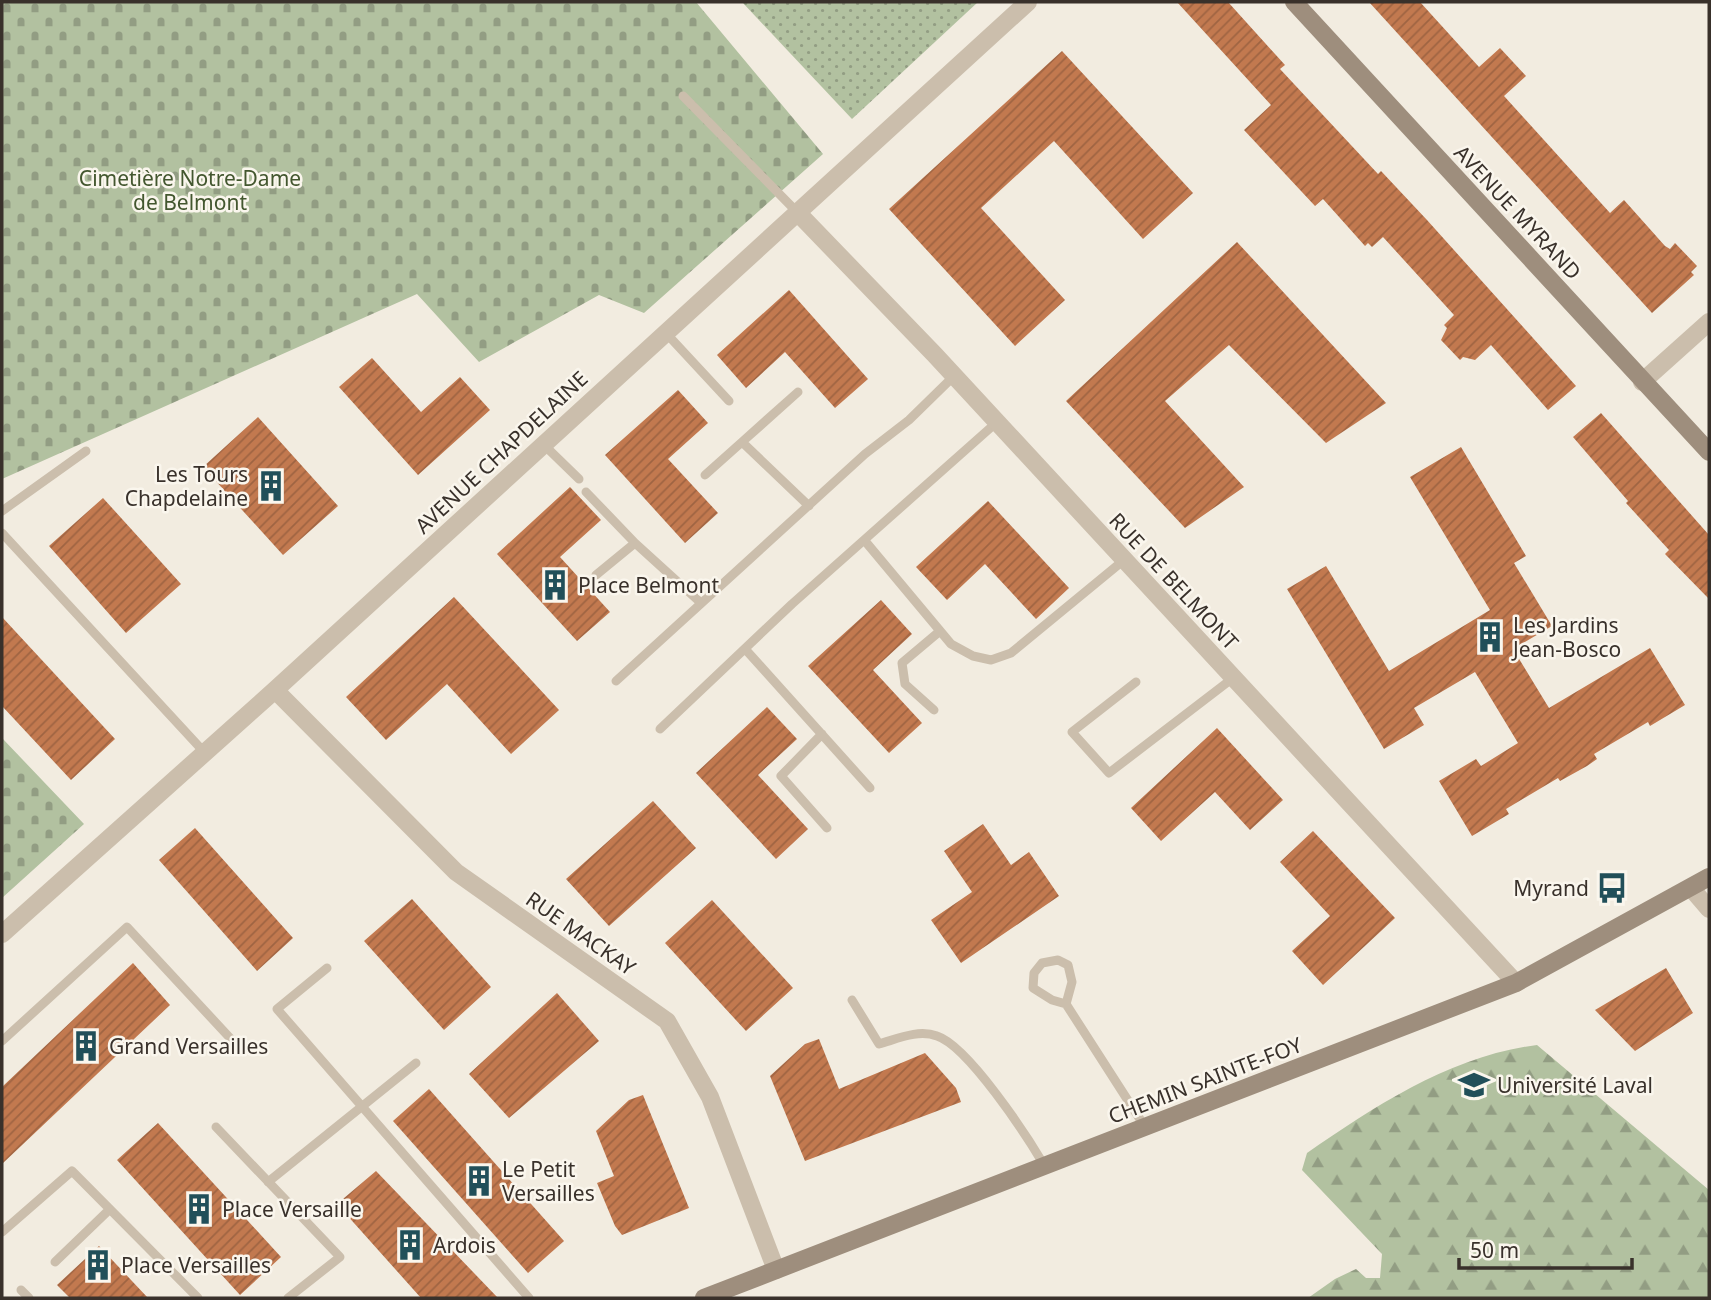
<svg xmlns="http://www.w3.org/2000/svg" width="1711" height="1300" font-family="'Noto Sans',sans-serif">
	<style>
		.grass { fill: url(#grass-dots) }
		.forest { fill: url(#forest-firs) }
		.cemetery { fill: url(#cemetery-stones) }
		.building { fill: url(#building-hatch) }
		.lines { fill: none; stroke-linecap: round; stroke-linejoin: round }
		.lane { stroke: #cbbeac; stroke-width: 9 }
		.street { stroke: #cbbeac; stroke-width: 18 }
		.secondary { stroke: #9e8e7d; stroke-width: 18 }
		.labels { text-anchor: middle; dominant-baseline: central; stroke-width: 5; stroke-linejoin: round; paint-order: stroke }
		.park-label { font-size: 21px; fill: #43572f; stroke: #faf6ed }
		.street-label { font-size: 21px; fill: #39312b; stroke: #faf6ed }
		.poi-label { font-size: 21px; fill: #39312b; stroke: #faf6ed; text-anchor: start }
	</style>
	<defs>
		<pattern id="grass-dots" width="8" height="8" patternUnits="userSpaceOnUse" patternTransform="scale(1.75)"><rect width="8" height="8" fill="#b2c1a0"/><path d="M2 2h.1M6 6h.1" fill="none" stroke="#929d83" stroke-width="1.8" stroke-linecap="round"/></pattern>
		<pattern id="forest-firs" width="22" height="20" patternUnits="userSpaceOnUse" patternTransform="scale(1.75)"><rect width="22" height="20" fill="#b2c1a0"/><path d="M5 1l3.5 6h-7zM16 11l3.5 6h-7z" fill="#929d83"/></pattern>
		<pattern id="cemetery-stones" width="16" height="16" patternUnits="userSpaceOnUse" patternTransform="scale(1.75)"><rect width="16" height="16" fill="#b2c1a0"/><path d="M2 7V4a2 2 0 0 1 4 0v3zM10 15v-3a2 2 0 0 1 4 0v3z" fill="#929d83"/></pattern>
		<pattern id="building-hatch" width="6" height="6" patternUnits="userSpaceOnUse" patternTransform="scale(1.75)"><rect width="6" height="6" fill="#c2794f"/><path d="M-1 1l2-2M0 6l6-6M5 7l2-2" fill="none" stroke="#9f6442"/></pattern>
	</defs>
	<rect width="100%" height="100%" fill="#f2ece0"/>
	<path class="grass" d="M742,2H978L852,119Z"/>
	<path class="forest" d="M1537,1045L1709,1190V1298H1308L1335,1279L1356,1269L1366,1278H1380L1382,1254L1302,1170L1307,1153C1377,1105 1451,1056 1537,1045Z"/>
	<path class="cemetery" d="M2,2H696L823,154L644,313L599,295L479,362L417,294L2,479Z
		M2,738L84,824L2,898Z"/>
	<path class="building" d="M1177,2H1228L1285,65L1280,69L1378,174L1381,171L1427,220L1576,386L1548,410L1491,345L1475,360L1463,357L1460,360L1441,340L1447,328L1444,325L1454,315L1383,237L1372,247L1368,243L1365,246L1323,199L1315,206L1244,130L1271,105Z
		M1369,2H1420L1479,67L1500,48L1526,76L1504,96L1610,213L1624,200L1665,246L1670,249L1675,243L1697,266L1691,272L1694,275L1652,313Z
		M1062,51L1193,193L1143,239L1054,141L981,208L1065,300L1015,346L889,209Z
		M1237,242L1386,403L1326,443L1229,345L1165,401L1244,487L1185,528L1066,401Z
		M789,290L868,379L835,408L785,352L746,388L717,355Z
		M372,358L421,412L460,377L490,410L418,475L339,387Z
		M678,390L708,423L668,459L718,513L685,543L605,455Z
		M1601,413L1709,535V599L1665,554L1669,550L1626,503L1628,501L1573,437Z
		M258,417L338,506L283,555L203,467Z
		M1461,447L1526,556L1514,563L1552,626L1513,649L1549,708L1650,648L1685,705L1650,726L1648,722L1594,754L1597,759L1587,766L1560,781L1558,778L1506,809L1509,814L1472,836L1439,781L1476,759L1481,766L1518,743L1475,672L1414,708L1424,725L1384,749L1287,589L1326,566L1389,671L1490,610L1410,477Z
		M570,487L601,520L560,557L610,612L577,641L497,554Z
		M103,498L181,584L126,633L49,546Z
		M988,501L1069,588L1036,619L985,564L947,600L916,567Z
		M454,597L559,710L511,754L447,684L386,740L346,697Z
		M881,600L912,634L873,670L922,723L889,753L808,666Z
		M2,617L115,739L71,780L2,706Z
		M767,707L797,739L758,775L808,829L776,859L696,773Z
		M1217,728L1283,800L1250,830L1215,792L1161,841L1131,808Z
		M653,801L696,848L609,926L566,879Z
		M983,824L1011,865L1029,852L1059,896L961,963L931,920L972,892L944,851Z
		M195,828L293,938L257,971L159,860Z
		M1313,831L1395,918L1323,985L1292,951L1330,916L1280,862Z
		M412,899L491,987L444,1030L364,941Z
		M712,900L793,988L746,1031L665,943Z
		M133,963L170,1005L2,1164V1087Z
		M1666,968L1693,1013L1635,1051L1595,1010Z
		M557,993L599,1041L509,1118L469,1074Z
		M819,1039L839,1089L925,1053L956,1088L961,1102L805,1161L770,1076L805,1044Z
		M429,1089L564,1241L528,1273L393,1121Z
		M643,1095L689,1208L622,1235L615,1226L597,1183L614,1176L596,1131L629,1100Z
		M158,1123L281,1257L240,1295L117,1160Z
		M376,1171L498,1298H421L337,1204Z
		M99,1246L148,1298H70L57,1285Z"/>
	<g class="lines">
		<path class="lane" d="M683,96L797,212
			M665,332L729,401
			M798,392L742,442L809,506
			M543,444L579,479
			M705,475L742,442
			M586,492L635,543
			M2,511L86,451
			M2,533L205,753
			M865,541L951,644L973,656L991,660L1011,653L1124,560
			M596,575L635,543L701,603
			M746,650L870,788
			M616,681L865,454L909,420L954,376
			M1136,682L1072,732L1109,773L1233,678
			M934,710L905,684L902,663L940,631
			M660,729L792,604L997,422
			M822,734L781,776L827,828
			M327,968L277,1009L529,1298
			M852,1000L879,1044C897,1039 918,1029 937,1036C968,1046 1027,1136 1044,1165
			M1066,1004L1052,1000L1033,988L1034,973L1042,963L1058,960L1068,965L1072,982L1066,1004L1145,1127
			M2,1041L127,927L230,1038
			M216,1127L340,1257L288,1298
			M268,1182L416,1063
			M2,1232L72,1171L198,1298
			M55,1262L110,1209
			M21,1290L29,1298"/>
		<path class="street" d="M797,212L935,355L1516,983
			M1642,382L1709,322
			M275,690L456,872L667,1021L710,1097L776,1270
			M1691,888L1709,909
			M2,934L275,690L1028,2"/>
		<path class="secondary" d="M1294,2L1709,452
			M704,1298L1516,983L1709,877"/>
	</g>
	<defs>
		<symbol id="building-bare" viewBox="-9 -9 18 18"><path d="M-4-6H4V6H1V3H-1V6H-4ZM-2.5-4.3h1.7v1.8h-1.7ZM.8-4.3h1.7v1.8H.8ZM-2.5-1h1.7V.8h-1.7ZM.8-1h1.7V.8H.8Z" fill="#214f59" stroke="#faf6ed" stroke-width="2.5" paint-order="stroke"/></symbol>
		<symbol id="bus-bare" viewBox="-9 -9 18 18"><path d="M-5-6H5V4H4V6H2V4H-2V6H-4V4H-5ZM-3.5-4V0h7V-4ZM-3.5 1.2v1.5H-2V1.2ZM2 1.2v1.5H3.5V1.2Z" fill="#214f59" stroke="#faf6ed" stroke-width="2.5" paint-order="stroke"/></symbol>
		<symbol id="university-bare" viewBox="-9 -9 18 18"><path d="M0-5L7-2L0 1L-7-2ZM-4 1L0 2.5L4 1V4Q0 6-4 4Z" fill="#214f59" stroke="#faf6ed" stroke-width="2.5" paint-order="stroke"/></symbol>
	</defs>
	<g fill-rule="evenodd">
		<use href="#building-bare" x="249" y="464" width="44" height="44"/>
		<use href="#building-bare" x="533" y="563" width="44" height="44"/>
		<use href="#building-bare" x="1468" y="615" width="44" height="44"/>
		<use href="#bus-bare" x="1590" y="866" width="44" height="44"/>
		<use href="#building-bare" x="64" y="1024" width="44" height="44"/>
		<use href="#university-bare" x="1452" y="1063" width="44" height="44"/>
		<use href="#building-bare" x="457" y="1159" width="44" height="44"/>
		<use href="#building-bare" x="177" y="1187" width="44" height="44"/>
		<use href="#building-bare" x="388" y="1223" width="44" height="44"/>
		<use href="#building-bare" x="76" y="1243" width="44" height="44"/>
	</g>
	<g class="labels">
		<g class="park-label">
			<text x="190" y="178">Cimetière Notre-Dame<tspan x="190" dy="24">de Belmont</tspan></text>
		</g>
		<g class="street-label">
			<text transform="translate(1518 212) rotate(47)">AVENUE MYRAND</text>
			<text transform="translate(501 452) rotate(-43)">AVENUE CHAPDELAINE</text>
			<text transform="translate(1174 581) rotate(47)">RUE DE BELMONT</text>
			<text transform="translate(581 933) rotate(35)">RUE MACKAY</text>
			<text transform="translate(1205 1080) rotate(-21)">CHEMIN SAINTE-FOY</text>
		</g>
		<g class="poi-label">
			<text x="248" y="474" text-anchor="end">Les Tours<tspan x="248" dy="24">Chapdelaine</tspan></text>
			<text x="578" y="585">Place Belmont</text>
			<text x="1513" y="625">Les Jardins<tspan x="1513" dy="24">Jean-Bosco</tspan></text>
			<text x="1589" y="888" text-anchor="end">Myrand</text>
			<text x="109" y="1046">Grand Versailles</text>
			<text x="1497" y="1085">Université Laval</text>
			<text x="502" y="1169">Le Petit<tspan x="502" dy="24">Versailles</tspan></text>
			<text x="222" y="1209">Place Versaille</text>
			<text x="433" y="1245">Ardois</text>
			<text x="121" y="1265">Place Versailles</text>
		</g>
	</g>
	<rect width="1711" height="1300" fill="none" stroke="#39312b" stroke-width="7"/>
	<path d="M1459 1258v10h173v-10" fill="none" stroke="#39312b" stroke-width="3.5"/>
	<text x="1470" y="1258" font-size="21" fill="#39312b" stroke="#faf6ed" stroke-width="5" paint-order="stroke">50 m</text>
</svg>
